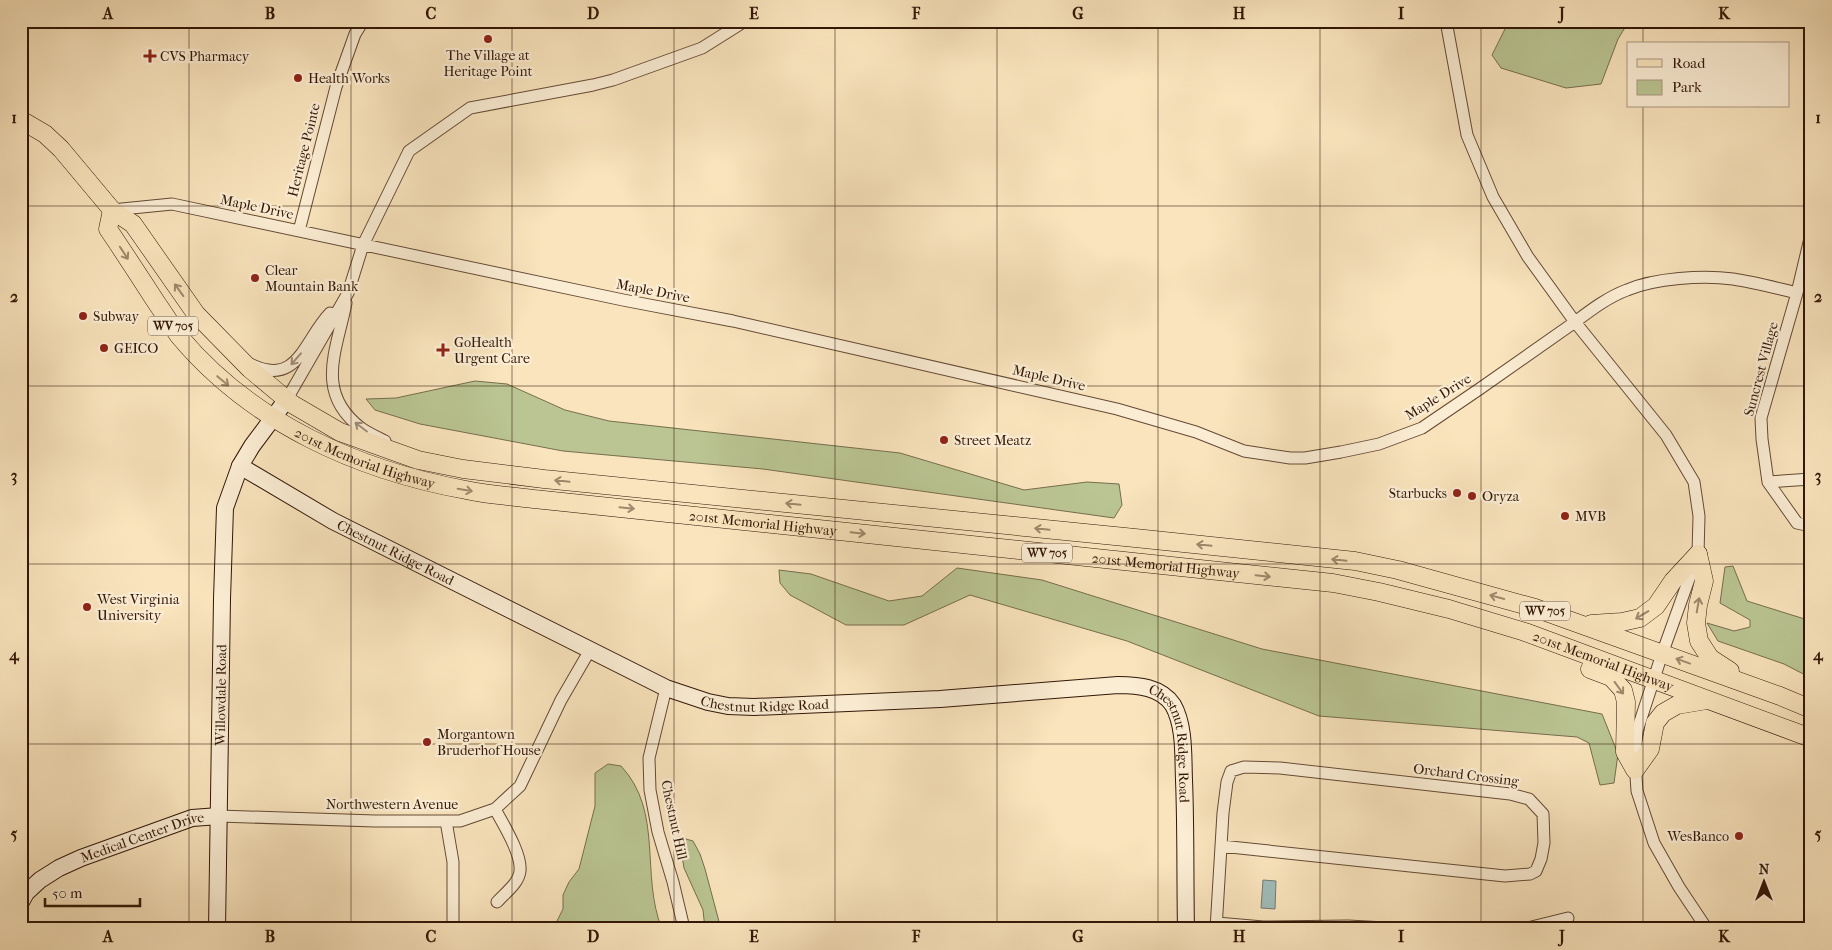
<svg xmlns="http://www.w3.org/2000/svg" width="1832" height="950" font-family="'IM FELL French Canon',serif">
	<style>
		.green { fill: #bac593; stroke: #766e4d }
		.water { fill: #a0bcb9; stroke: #747a72 }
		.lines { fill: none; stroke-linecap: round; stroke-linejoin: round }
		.street-casing { stroke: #644a34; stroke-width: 13 }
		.secondary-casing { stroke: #321707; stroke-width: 18 }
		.primary-casing { stroke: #321707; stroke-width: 19 }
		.street { stroke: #fbedd4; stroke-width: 11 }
		.secondary { stroke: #fbedd4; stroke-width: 16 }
		.primary { stroke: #f9e4bd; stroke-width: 18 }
		.oneway { stroke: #9f886b }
		.oneway2 { stroke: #a18d78 }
		.grid { fill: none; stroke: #321707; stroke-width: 1; stroke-opacity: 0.55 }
		.poi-dot { fill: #8f2418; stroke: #fbedd4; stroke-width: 2 }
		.labels { text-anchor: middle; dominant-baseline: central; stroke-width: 4.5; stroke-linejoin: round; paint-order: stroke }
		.shield { fill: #fbedd4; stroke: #6e5744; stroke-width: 1 }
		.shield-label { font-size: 12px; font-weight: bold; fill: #321707 }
		.poi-label { font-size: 14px; fill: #321707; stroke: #fbedd4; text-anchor: start }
		.street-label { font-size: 14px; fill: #321707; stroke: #fbedd4 }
		.neatline { fill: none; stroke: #321707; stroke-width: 2 }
		.grid-label { font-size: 16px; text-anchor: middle; font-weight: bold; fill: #321707 }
	</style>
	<rect width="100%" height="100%" fill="#f9e4bd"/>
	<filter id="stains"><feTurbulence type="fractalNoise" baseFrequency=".004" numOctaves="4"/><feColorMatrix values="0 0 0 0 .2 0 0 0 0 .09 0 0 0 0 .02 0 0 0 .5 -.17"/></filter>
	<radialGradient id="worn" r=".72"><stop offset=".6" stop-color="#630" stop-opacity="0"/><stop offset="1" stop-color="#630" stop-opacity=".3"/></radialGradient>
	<path class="green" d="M1509,21H1629L1618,39L1601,84L1566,88L1501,68L1492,55Z
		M475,381L507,384L565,410L609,421L900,453L1024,490L1087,482L1119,484L1122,505L1114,518L763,469L563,451L420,424L375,410L366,399L396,398Z
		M1733,566L1747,601L1811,621V678L1784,664L1718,641L1707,623L1734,631L1750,627V620L1720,603L1725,567Z
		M957,568L1042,580L1262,649L1602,714L1618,754L1614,783L1600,785L1589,743L1577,737L1319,716L1127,641L970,595L904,625H846L790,595L780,583L779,570L811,574L889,601L922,596Z
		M608,764L621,766C664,812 640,875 662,929H543L556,923L563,909V895L569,882L579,869L595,806V773Z
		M679,837L693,841L700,854L705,869L721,929H705L703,910L684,868Z"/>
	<path class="water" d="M1263,880L1276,881L1275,909L1261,908Z"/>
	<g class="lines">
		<defs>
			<path id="street" d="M1446,21L1467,135L1493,197L1528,257L1575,322C1591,310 1608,297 1627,290C1655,278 1703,275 1733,279C1754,282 1776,288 1797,293
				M112,210L172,204L623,300L733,321L860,350L1117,409L1196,432L1244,451L1290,458H1305L1341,452L1379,444L1422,428L1478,390L1575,322L1666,435L1694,482L1699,516L1698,554L1662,654L1637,731L1635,761L1637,791L1654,843L1679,887L1707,929
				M299,231L336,87L355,34L363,21
				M1811,234L1797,293L1761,418L1762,439L1768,482L1797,523L1811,526
				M346,303C337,350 314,392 361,428C368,433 377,437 385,441
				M250,364C298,388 304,340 330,313
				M287,399L348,293L363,245L409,151L470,108L593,85L613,80L702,48L745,21
				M1768,482L1811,479
				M666,688L649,758L650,790L658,832L673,882L683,924L686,929
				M495,809C503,824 522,854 520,871C519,883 505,893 497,902
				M219,816L375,821H460L495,809L520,786L561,700L590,650
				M446,821L453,862V927L449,929
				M1217,923L1263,927L1348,926L1405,929
				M1216,929L1223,813L1227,782L1231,771L1244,767L1280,768L1510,794L1529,799L1543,814L1544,843L1541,859L1536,871L1530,874L1505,876L1221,846
				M1524,929L1568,918"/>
			<g id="secondary">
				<path id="s1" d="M240,466L333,521L666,688L708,702L728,706L754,707L940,699L1118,685C1138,685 1161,687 1173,705C1185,726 1183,757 1184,780C1186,830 1185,879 1186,929"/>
				<path id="s2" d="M21,902L26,893L40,880L59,868L81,858L192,818L219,816"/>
				<path id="s3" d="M217,929L222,599L225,508L240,466L252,446L287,399"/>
			</g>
			<g id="primary">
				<path d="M21,120L45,134L61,149L112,210L133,224L196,314L250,369L292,404L340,432L418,460L463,469L544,479L1135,538L1355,561L1398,570L1535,608L1780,696L1811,709"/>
				<path id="s4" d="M112,210L108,229C125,254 141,279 158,305C165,315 172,326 179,336C252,423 357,470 466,490C488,495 511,496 534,499L1333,583L1379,592L1449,609L1525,632L1811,738"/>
				<path d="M1698,554L1704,581L1698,605L1696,623L1699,641L1710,658L1730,671"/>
				<path d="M1591,624L1622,622L1640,618L1656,606L1673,581L1698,554"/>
				<path d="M1590,669L1611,677L1623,690L1626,702L1625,752L1635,770L1650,749L1655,723L1663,713L1677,705L1707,700"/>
			</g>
		</defs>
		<use href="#street" class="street-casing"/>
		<use href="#secondary" class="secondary-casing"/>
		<use href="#primary" class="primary-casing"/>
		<use href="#street" class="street"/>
		<use href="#secondary" class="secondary"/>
		<use href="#primary" class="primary"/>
	</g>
	<defs><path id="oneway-shaft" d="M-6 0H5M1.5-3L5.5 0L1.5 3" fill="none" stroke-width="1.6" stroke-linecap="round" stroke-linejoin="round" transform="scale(1.25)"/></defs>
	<g class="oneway">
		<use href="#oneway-shaft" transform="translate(124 253) rotate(57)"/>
		<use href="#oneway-shaft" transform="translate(179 290) rotate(-126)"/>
		<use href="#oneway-shaft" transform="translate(223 381) rotate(40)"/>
		<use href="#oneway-shaft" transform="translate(562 481) rotate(-174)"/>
		<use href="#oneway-shaft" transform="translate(465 490) rotate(10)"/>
		<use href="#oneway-shaft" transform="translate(793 504) rotate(-174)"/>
		<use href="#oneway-shaft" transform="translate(627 508) rotate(6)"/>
		<use href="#oneway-shaft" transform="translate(1042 529) rotate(-174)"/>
		<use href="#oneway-shaft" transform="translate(858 533) rotate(6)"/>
		<use href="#oneway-shaft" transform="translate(1204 545) rotate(-174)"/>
		<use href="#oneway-shaft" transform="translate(1339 560) rotate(-174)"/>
		<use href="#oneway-shaft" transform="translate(1263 576) rotate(6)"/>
		<use href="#oneway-shaft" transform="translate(1497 597) rotate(-165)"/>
		<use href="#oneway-shaft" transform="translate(1698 605) rotate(-80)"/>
		<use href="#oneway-shaft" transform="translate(1642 615) rotate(149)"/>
		<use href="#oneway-shaft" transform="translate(1683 661) rotate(-160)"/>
		<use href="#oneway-shaft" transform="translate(1619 688) rotate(54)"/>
	</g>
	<g class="oneway2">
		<use href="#oneway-shaft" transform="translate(296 359) rotate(131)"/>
		<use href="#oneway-shaft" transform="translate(361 427) rotate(-143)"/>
	</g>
	<path class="grid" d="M189,21V929M351,21V929M512,21V929M674,21V929M835,21V929M997,21V929M1158,21V929M1320,21V929M1481,21V929M1643,21V44M1643,106V929M21,206H1811M21,386H1811M21,564H1811M21,744H1811"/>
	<g class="poi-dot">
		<circle cx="488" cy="39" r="5"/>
		<path d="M147.5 48.5h5v5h5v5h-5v5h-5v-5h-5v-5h5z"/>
		<circle cx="298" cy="78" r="5"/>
		<circle cx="255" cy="278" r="5"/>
		<circle cx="83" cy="316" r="5"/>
		<circle cx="104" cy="348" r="5"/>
		<path d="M440.5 342.5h5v5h5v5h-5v5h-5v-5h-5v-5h5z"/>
		<circle cx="944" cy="440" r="5"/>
		<circle cx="1457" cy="493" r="5"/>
		<circle cx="1472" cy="496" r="5"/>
		<circle cx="1565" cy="516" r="5"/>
		<circle cx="87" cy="607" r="5"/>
		<circle cx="427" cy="742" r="5"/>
		<circle cx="1739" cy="836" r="5"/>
	</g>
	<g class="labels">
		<g class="shield">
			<rect x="148" y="316.5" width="50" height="19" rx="4"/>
			<rect x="1022" y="543.5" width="50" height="19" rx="4"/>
			<rect x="1520" y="601.5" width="50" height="19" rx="4"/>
		</g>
		<g class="shield-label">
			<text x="173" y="326">WV 705</text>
			<text x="1047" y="553">WV 705</text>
			<text x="1545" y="611">WV 705</text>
		</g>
		<g class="poi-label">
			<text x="488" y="55" text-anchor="middle">The Village at<tspan x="488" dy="16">Heritage Point</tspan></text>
			<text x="160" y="56">CVS Pharmacy</text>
			<text x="308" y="78">Health Works</text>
			<text x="265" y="270">Clear<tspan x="265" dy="16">Mountain Bank</tspan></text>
			<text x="93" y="316">Subway</text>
			<text x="454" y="342">GoHealth<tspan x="454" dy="16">Urgent Care</tspan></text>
			<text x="114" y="348">GEICO</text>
			<text x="954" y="440">Street Meatz</text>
			<text x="1447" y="493" text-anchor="end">Starbucks</text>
			<text x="1482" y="496">Oryza</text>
			<text x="1575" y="516">MVB</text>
			<text x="97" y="599">West Virginia<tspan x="97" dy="16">University</tspan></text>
			<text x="437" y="734">Morgantown<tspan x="437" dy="16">Bruderhof House</tspan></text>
			<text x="1729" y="836" text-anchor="end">WesBanco</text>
		</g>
		<g class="street-label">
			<text transform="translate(304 150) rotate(-76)">Heritage Pointe</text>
			<text transform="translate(257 207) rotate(12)">Maple Drive</text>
			<text transform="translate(653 291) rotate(11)">Maple Drive</text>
			<text transform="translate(1761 369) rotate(-75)">Suncrest Village</text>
			<text transform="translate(1049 378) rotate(13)">Maple Drive</text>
			<text transform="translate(1438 397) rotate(-32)">Maple Drive</text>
			<text stroke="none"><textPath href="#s4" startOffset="374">201st Memorial Highway</textPath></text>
			<text stroke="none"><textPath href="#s4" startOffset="779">201st Memorial Highway</textPath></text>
			<text stroke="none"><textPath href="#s1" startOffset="178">Chestnut Ridge Road</textPath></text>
			<text stroke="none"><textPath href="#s4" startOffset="1184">201st Memorial Highway</textPath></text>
			<text stroke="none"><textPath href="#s4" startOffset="1634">201st Memorial Highway</textPath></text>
			<text stroke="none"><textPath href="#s3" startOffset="234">Willowdale Road</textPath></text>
			<text stroke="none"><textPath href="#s1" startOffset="582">Chestnut Ridge Road</textPath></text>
			<text stroke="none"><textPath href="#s1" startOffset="1032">Chestnut Ridge Road</textPath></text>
			<text transform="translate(1466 775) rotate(7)">Orchard Crossing</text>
			<text x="392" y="804">Northwestern Avenue</text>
			<text transform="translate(674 820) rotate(78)">Chestnut Hill</text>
			<text stroke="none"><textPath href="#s2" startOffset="141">Medical Center Drive</textPath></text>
		</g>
	</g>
	<rect width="1832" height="950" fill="none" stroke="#f9e4bd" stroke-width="55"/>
	<rect x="1627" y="42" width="162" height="65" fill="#fbedd4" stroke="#ab9782"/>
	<rect x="1637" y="59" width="25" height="8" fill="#f9e4bd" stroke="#ab9782"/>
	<text x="1672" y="68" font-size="15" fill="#321707">Road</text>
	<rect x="1637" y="80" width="25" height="15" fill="#bac593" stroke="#ab9782"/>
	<text x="1672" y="92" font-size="15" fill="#321707">Park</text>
	<g transform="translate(1764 882)" stroke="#fbedd4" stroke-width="4" paint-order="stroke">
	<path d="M0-4L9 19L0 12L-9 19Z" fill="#321707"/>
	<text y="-8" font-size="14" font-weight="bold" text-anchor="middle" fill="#321707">N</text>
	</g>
	<path d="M45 898v8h95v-8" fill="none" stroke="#321707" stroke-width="2.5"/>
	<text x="52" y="898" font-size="15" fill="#321707" stroke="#fbedd4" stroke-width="4" paint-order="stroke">50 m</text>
	<rect x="28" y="28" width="1776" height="894" class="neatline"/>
	<g class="grid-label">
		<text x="108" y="19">A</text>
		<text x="270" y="19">B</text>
		<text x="431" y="19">C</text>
		<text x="593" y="19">D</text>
		<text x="754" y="19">E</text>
		<text x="916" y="19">F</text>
		<text x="1078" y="19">G</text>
		<text x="1239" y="19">H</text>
		<text x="1401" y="19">I</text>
		<text x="1562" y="19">J</text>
		<text x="1724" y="19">K</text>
		<text x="14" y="123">1</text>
		<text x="1818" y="123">1</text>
		<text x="14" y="302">2</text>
		<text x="1818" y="302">2</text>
		<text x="14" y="481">3</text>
		<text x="1818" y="481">3</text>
		<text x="14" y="660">4</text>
		<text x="1818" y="660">4</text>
		<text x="14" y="839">5</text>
		<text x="1818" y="839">5</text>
		<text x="108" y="942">A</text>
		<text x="270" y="942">B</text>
		<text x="431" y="942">C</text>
		<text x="593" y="942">D</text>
		<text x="754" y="942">E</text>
		<text x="916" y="942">F</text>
		<text x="1078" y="942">G</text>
		<text x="1239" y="942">H</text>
		<text x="1401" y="942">I</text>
		<text x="1562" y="942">J</text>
		<text x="1724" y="942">K</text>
	</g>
	<rect width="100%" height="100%" filter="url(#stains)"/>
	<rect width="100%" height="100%" fill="url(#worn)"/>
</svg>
